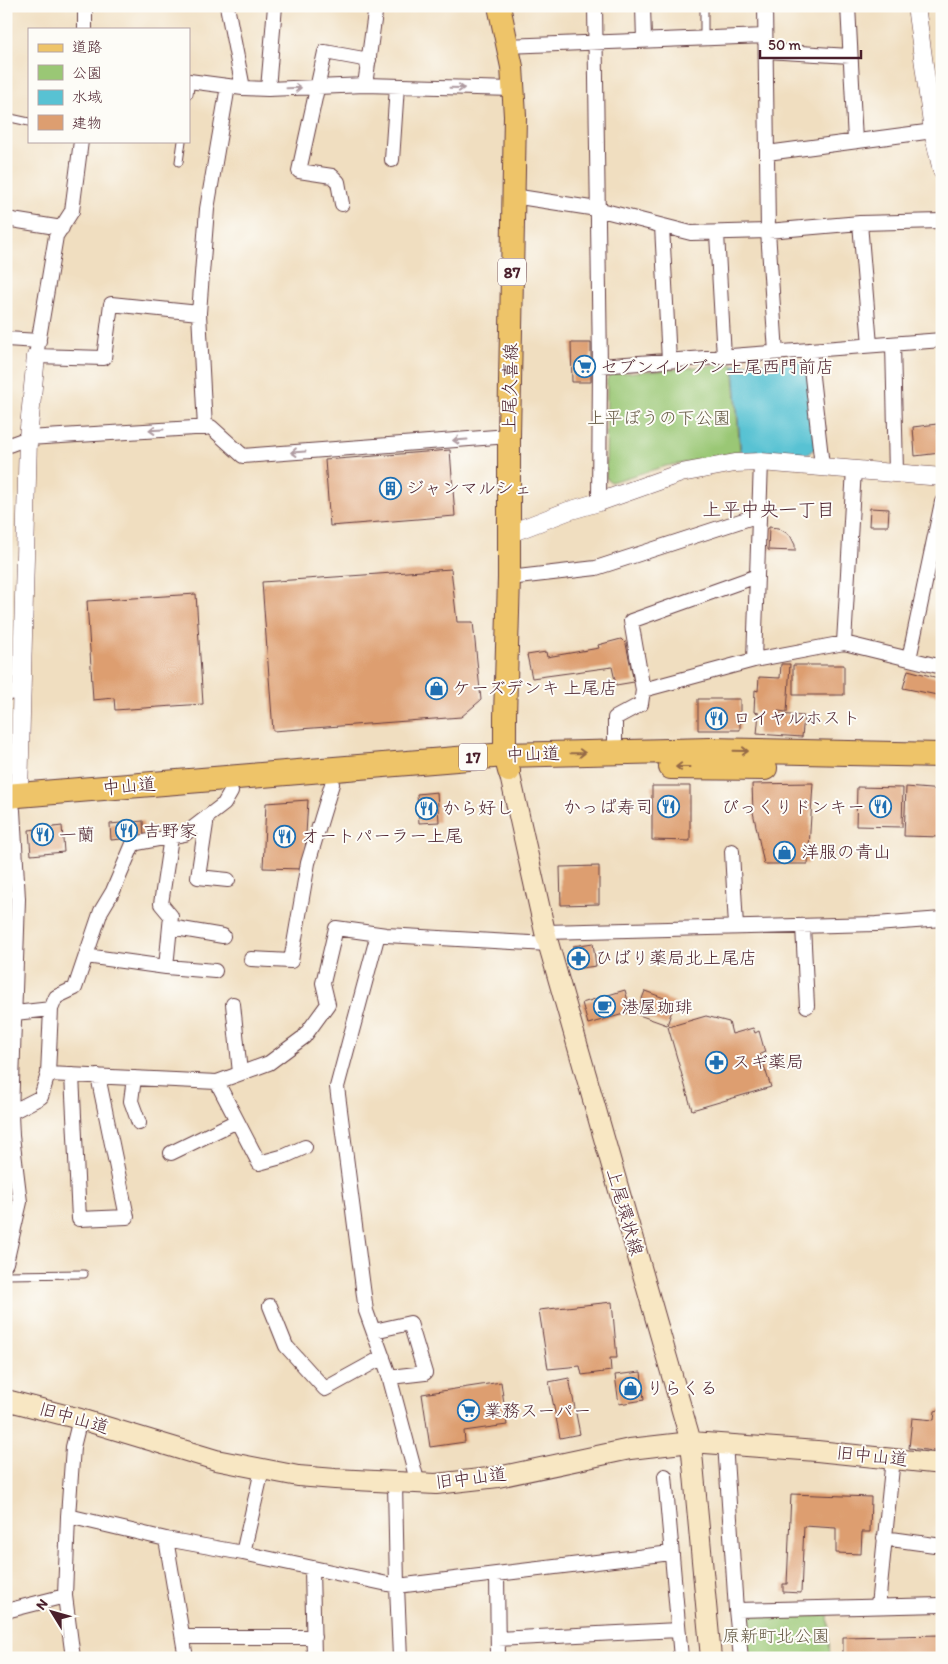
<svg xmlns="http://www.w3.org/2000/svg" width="948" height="1664" font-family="Itim,'Klee One',sans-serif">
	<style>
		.green { fill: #9ac775; stroke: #727350 }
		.water { fill: #58c2d3; stroke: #51707f }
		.building { fill: #dd9e70 }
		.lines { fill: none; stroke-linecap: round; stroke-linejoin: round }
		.service-casing { stroke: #633c41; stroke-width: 9 }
		.minor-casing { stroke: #633c41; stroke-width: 16 }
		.tertiary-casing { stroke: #633c41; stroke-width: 19 }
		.secondary-casing { stroke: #633c41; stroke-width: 22 }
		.primary-casing { stroke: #633c41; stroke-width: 24 }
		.trunk-casing { stroke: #633c41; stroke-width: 26 }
		.service { stroke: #fff; stroke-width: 7 }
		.minor { stroke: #fff; stroke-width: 14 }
		.tertiary { stroke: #fff; stroke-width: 18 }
		.secondary { stroke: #f8e7c3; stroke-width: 20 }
		.primary { stroke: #eec469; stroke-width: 22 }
		.trunk { stroke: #eec469; stroke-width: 24 }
		.oneway { stroke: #ae9aa0 }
		.oneway2 { stroke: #946947 }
		.labels { text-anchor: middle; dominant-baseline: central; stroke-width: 4; stroke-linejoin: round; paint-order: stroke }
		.shield { fill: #fdfcf7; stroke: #806168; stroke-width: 1 }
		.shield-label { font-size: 16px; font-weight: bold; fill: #4a1f2b }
		.poi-label { font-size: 18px; fill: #4a1f2b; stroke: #fdfcf7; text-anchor: start }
		.street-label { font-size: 18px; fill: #4a1f2b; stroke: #fdfcf7 }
		.park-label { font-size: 18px; fill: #665a45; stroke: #fdfcf7 }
		.neighbourhood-label { font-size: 19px; fill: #4a1f2b; stroke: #fdfcf7 }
	</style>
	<rect width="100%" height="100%" fill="#fdfcf7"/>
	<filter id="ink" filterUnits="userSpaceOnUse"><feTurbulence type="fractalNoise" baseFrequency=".02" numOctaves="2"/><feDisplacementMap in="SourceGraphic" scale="10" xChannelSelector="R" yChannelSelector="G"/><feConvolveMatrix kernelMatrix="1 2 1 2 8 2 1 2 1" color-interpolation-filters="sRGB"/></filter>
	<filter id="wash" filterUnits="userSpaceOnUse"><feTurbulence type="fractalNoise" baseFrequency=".0096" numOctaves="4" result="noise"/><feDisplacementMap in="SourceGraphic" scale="20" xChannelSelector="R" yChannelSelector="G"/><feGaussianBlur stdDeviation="1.12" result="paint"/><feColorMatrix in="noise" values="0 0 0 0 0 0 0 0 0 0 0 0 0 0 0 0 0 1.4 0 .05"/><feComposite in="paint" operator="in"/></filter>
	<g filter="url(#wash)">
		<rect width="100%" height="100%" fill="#f0dec0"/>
		<path class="green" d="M733,364L740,453L666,466L611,482L606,478L607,379L611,374Z
			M828,1613L830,1658H745L742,1619L746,1615Z"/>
		<path class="water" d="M809,360L816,447L808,454L741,453L734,365Z"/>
		<g id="blocks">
			<path class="building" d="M571,343H591V382H572Z
				M937,424L940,453L915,456L913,427Z
				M450,450L455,516L330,526L325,460Z
				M870,508L889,509L888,526H869Z
				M769,527L778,528L790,535L795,545V551L768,550Z
				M451,569L457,622H473L481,700L461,717L273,731L262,582Z
				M196,594L203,704L115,710L114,698L93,700L87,601Z
				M621,639L626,644L634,682L616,685L612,667L532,678L527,655L546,652L547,657L599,648L598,645Z
				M781,664H790L787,712L778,711V714L804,716L802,737L757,734L759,713L754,712L755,690L758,691L759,677L780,678Z
				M793,665H844V695H793Z
				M908,670L942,679V696L903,688Z
				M698,699H740V730H698Z
				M813,783L808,864H764L753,812L752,784Z
				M652,786H690V841L652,840Z
				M857,787L903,788L902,827L856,826Z
				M906,787L942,790V837L904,836Z
				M437,792L439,822L419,823L417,794Z
				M308,800L304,869L263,868L266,803Z
				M143,821L144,837L111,840L110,824Z
				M62,826L64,852L31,855L29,830Z
				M12,845L13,900L8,901L9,905L6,906V846Z
				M599,866V904L561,905L560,867Z
				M593,943L596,966L574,969L571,952H574L573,946Z
				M625,990L631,1012L588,1024L582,1003Z
				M645,991L675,1002L667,1025L636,1014Z
				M706,1016L729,1022L732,1034L753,1028L755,1033L759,1031L765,1052L760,1054L771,1087L692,1110L668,1027Z
				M612,1302L617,1358H610L611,1371L582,1375L580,1366L548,1369L539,1310Z
				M641,1372L644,1400L619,1404L615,1375Z
				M569,1378L580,1434L560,1438L549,1382Z
				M501,1382L507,1425L464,1431L465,1442L430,1447L422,1394Z
				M942,1409V1452L909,1448L912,1418L934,1420L935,1411Z
				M791,1494L871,1497L870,1532H862L861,1554L836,1553V1528L804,1526L801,1593L783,1592V1584H787Z
				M942,1635V1658H843V1637Z"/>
		</g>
	</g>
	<g filter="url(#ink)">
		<use href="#blocks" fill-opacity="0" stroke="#633c41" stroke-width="1"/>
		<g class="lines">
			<defs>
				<path id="service" d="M704,6V38
					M189,94L191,81
					M6,117L29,122
					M179,162L182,141
					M6,1275L84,1274"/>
				<path id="minor" d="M227,6L243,88
					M595,6L600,366L599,502
					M643,6L644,41
					M765,6L768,231L776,353
					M848,6L855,141
					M85,29V6
					M506,46L765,36
					M766,51L850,56
					M189,81L243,88L268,89L365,85L513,89
					M365,85L376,6
					M268,89L275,6
					M81,141L72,211L56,236L36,356L104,358L111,304L199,313
					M767,153L941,130
					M392,160L397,86
					M513,196L597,209L691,233L768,231L860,223L942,221
					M342,204L338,182L332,176L299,171L325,52L369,60
					M6,219L62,228
					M860,223L870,345
					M662,226L669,361
					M717,234L724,357
					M6,339L39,341
					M893,344L896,473
					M809,350L822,466
					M600,366L942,340
					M205,428L199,313L207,209L228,86
					M6,446L28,438L211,427L243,456L509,436
					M509,578L596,568L759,515
					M844,643L854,469
					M909,659L942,502
					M754,660L761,462
					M643,690L754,660L844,643L942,667
					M6,693L22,692
					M615,752V718L641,704L643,690L631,621L757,576
					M207,817L198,877L228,880
					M732,851L736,927
					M803,926L807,1006
					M170,927L223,936
					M545,932L876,924L942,919
					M378,934L337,1087L366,1311L388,1372L418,1484
					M86,956L166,967L171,916L161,904L171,837
					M251,959L291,961L308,863L332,784
					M166,967L215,971
					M233,1004L240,1073
					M6,1014L51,1009L56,997L75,988L101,911L113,891L133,844L185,834L224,804L231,792
					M48,1074L217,1082L269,1063L304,1037L328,1004L323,983L336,928L386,935L549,944
					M72,1075L79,1219L127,1217L98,1076
					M134,1078L131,1101L139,1123
					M217,1082L259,1163L285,1156L305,1147
					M6,1115L41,1097L48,1074L51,1009
					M171,1153L237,1121
					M6,1263L20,1202L12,1136L11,1114L18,899L13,810
					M270,1306L286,1346L325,1389L383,1357
					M374,1331L410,1323L425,1373L390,1377
					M725,1443L736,1610L741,1658
					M665,1476L681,1658
					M395,1483L397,1586L400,1658
					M68,1516L166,1539L243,1553L397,1586L671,1553
					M884,1538L942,1546
					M166,1539L186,1658
					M243,1553L262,1470
					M312,1569L314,1658
					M497,1574L498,1658
					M878,1606L893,1458
					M736,1610L942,1605
					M6,1611L65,1596
					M183,1637H314
					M498,1639L678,1630
					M73,1658L65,1596L68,1516L73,1447L80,1419"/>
				<path id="tertiary" d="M916,6L933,131L942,171
					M508,534L568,511L599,502L681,473L735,463L761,462L942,477
					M19,795L28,438L36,356"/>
				<path id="secondary" d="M509,771L545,932L691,1442L711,1658
					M6,1400L80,1419L216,1460L298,1476L335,1479L436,1484L498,1477L630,1449L691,1442L817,1451L942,1464"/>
				<path id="primary" d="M499,6L512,67L515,116L509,436V578L505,716V755L509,771"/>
				<path id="trunk" d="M671,767L765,768
					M6,796L505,755L710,750L942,755"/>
			</defs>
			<use href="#service" class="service-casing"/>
			<use href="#minor" class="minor-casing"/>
			<use href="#tertiary" class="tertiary-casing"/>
			<use href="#secondary" class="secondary-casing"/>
			<use href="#primary" class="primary-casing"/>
			<use href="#trunk" class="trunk-casing"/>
			<use href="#service" class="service"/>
			<use href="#minor" class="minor"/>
			<use href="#tertiary" class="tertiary"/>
			<use href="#secondary" class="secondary"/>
			<use href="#primary" class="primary"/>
			<use href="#trunk" class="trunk"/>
		</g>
		<defs><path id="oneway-shaft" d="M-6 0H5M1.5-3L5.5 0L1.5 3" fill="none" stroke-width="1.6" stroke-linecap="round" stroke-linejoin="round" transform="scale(1.25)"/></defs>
		<g class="oneway">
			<use href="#oneway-shaft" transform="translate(294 88) rotate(-2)"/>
			<use href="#oneway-shaft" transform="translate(457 88) rotate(1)"/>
			<use href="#oneway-shaft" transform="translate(156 430) rotate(177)"/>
			<use href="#oneway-shaft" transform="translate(460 440) rotate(176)"/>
			<use href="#oneway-shaft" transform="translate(298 452) rotate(176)"/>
		</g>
		<g class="oneway2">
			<use href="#oneway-shaft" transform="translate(741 751) rotate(1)"/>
			<use href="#oneway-shaft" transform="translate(578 753) rotate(-1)"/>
			<use href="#oneway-shaft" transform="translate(683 767) rotate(180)"/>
		</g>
	</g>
	<defs>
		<symbol id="supermarket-ring" viewBox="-11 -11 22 22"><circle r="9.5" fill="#fdfcf7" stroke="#1f6fb2" stroke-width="1.5"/><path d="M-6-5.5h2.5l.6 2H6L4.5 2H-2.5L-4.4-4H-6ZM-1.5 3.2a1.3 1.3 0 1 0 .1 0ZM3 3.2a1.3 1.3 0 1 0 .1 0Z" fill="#1f6fb2"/></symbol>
		<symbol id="building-ring" viewBox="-11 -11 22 22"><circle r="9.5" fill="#fdfcf7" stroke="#1f6fb2" stroke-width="1.5"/><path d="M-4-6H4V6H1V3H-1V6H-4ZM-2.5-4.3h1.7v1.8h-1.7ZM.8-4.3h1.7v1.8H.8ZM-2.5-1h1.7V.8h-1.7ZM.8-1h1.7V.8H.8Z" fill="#1f6fb2"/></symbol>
		<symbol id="shop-ring" viewBox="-11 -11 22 22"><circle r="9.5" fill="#fdfcf7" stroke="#1f6fb2" stroke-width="1.5"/><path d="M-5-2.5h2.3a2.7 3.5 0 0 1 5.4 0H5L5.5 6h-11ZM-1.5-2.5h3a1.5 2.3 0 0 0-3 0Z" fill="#1f6fb2"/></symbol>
		<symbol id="restaurant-ring" viewBox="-11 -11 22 22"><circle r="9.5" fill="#fdfcf7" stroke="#1f6fb2" stroke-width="1.5"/><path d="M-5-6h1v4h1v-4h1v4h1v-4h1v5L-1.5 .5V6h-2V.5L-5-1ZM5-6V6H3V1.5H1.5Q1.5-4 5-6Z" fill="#1f6fb2"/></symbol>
		<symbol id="pharmacy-ring" viewBox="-11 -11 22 22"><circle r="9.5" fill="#fdfcf7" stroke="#1f6fb2" stroke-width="1.5"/><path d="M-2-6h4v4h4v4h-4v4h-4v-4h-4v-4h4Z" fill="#1f6fb2"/></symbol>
		<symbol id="cafe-ring" viewBox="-11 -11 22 22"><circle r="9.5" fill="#fdfcf7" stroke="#1f6fb2" stroke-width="1.5"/><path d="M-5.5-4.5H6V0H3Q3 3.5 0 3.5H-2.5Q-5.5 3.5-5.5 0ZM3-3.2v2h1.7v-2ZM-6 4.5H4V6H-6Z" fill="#1f6fb2"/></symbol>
	</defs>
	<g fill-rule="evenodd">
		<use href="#supermarket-ring" x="572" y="354" width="25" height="25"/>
		<use href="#building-ring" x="378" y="476" width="25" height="25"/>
		<use href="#shop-ring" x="424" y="676" width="25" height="25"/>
		<use href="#restaurant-ring" x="704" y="706" width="25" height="25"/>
		<use href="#restaurant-ring" x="656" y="794" width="25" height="25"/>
		<use href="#restaurant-ring" x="868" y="794" width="25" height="25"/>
		<use href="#restaurant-ring" x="414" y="796" width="25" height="25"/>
		<use href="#restaurant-ring" x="114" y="818" width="25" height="25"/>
		<use href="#restaurant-ring" x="30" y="822" width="25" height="25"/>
		<use href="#restaurant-ring" x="272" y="824" width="25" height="25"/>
		<use href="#shop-ring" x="772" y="840" width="25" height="25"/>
		<use href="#pharmacy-ring" x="566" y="946" width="25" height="25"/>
		<use href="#cafe-ring" x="592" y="994" width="25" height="25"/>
		<use href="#pharmacy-ring" x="704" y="1050" width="25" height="25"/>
		<use href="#shop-ring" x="618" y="1376" width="25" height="25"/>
		<use href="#supermarket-ring" x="456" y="1398" width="25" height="25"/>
	</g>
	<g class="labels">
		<g class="shield">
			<rect x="498" y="258.5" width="28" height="27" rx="4"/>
			<rect x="459" y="743.5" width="28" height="27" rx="4"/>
		</g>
		<g class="shield-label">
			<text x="512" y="272">87</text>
			<text x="473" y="757">17</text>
		</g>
		<g class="poi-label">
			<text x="600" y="367">セブンイレブン上尾西門前店</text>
			<text x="406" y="488">ジャンマルシェ</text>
			<text x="453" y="688">ケーズデンキ 上尾店</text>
			<text x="733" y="718">ロイヤルホスト</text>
			<text x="653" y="807" text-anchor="end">かっぱ寿司</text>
			<text x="865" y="807" text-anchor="end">びっくりドンキー</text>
			<text x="442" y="808">から好し</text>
			<text x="143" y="831">吉野家</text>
			<text x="59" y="835">一蘭</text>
			<text x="301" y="836">オートパーラー上尾</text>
			<text x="801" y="852">洋服の青山</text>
			<text x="595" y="958">ひばり薬局北上尾店</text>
			<text x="621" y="1007">港屋珈琲</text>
			<text x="732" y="1062">スギ薬局</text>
			<text x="646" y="1388">りらくる</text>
			<text x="484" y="1411">業務スーパー</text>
		</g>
		<g class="street-label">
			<text transform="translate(510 388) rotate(-89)">上尾久喜線</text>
			<text transform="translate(533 754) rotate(-2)">中山道</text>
			<text transform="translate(129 786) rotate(-5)">中山道</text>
			<text transform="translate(625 1212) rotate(74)">上尾環状線</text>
			<text transform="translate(74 1418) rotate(16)">旧中山道</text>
			<text transform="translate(872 1456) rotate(6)">旧中山道</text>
			<text transform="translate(471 1478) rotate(-7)">旧中山道</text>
		</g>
		<g class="park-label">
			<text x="659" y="418">上平ぼうの下公園</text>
			<text x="776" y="1636">原新町北公園</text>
		</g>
		<g class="neighbourhood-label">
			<text x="769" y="509">上平中央一丁目</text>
		</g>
	</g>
	<rect width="948" height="1664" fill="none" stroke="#fdfcf7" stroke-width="25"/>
	<rect x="28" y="28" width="162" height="115" fill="#fdfcf7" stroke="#b5a4a5"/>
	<rect x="38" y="44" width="25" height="8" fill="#eec469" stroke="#b5a4a5"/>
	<text x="72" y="52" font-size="15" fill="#4a1f2b">道路</text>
	<rect x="38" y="65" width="25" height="15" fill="#9ac775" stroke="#b5a4a5"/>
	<text x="72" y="78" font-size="15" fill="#4a1f2b">公園</text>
	<rect x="38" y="90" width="25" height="15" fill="#58c2d3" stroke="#b5a4a5"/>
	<text x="72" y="102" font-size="15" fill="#4a1f2b">水域</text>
	<rect x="38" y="115" width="25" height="15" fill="#dd9e70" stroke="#b5a4a5"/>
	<text x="72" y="128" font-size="15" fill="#4a1f2b">建物</text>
	<g transform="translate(52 1612) rotate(307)" stroke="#fdfcf7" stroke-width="4" paint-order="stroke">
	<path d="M0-4L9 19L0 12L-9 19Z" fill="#4a1f2b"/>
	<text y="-8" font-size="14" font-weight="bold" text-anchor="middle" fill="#4a1f2b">N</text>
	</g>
	<path d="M760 50v8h101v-8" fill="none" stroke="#4a1f2b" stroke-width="2.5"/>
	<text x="768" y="50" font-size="15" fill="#4a1f2b" stroke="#fdfcf7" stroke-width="4" paint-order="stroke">50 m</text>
</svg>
